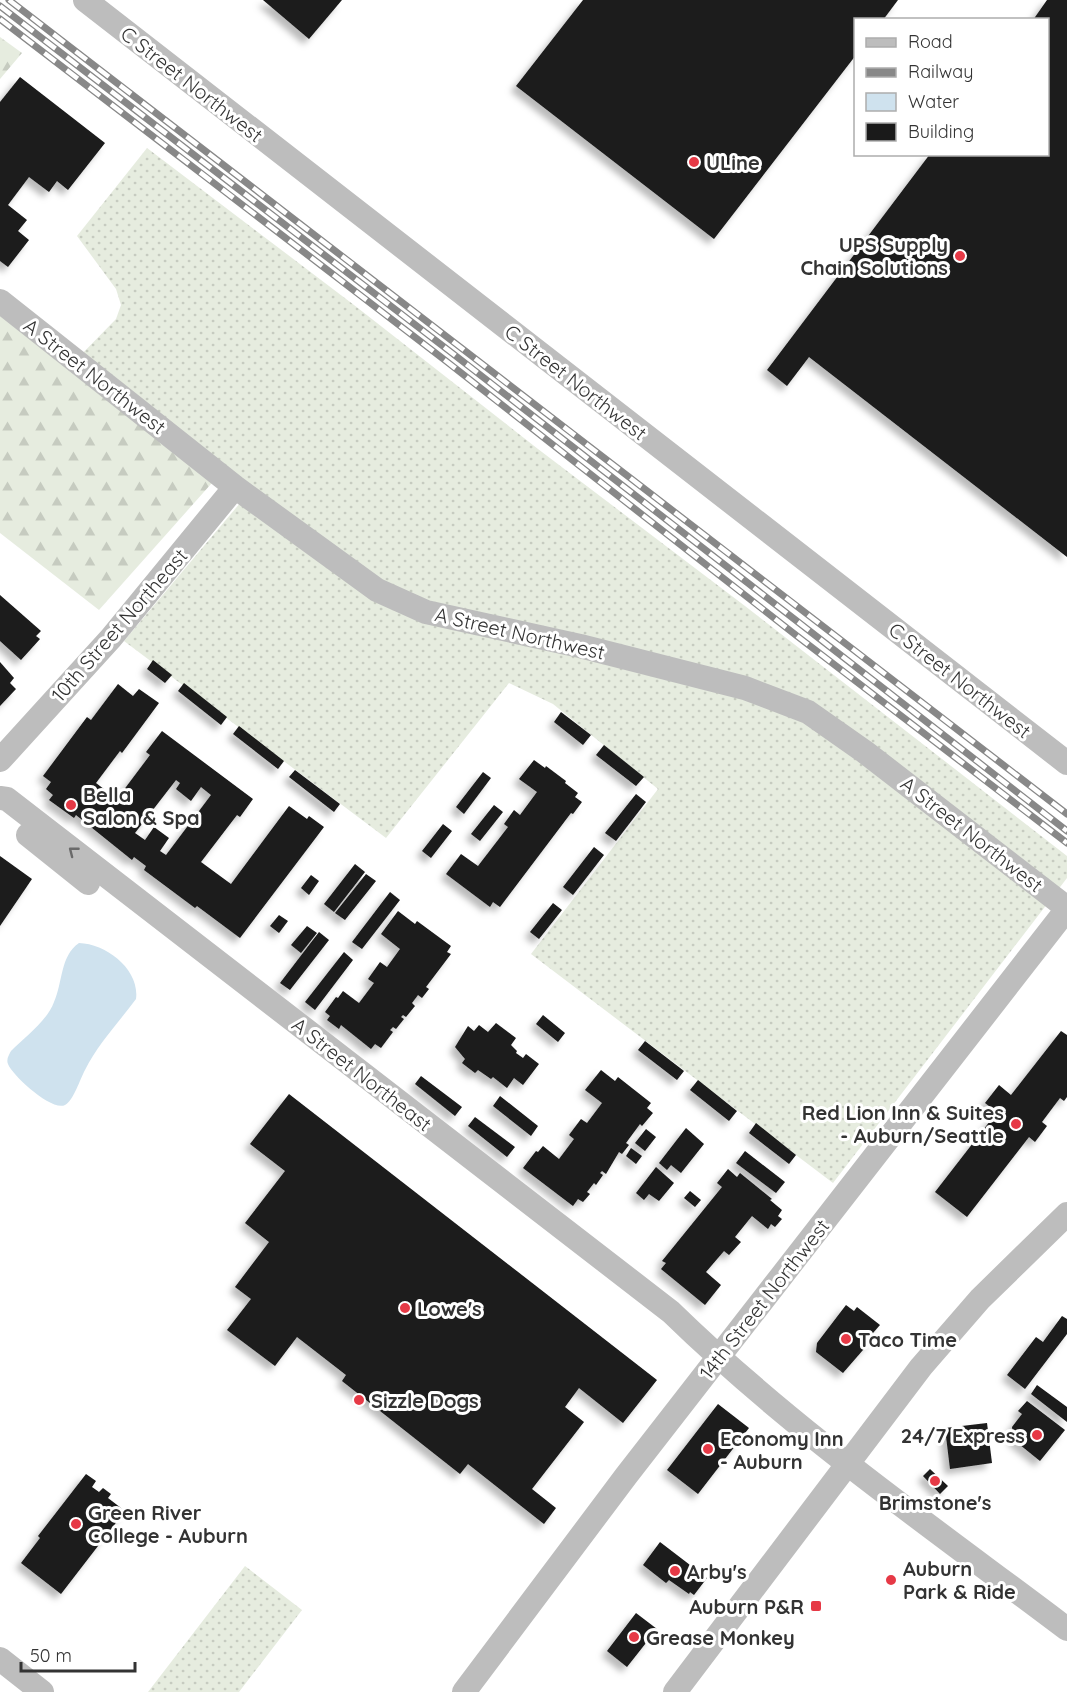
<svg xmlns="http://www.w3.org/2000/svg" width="1067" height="1692" font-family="Quicksand,sans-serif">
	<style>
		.grass { fill: url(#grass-dots) }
		.forest { fill: url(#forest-firs) }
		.water { fill: #cfe2ee }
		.building { fill: #1a1a1a; fill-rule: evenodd; filter: url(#shadow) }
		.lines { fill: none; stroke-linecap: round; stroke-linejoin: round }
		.secondary { stroke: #bdbdbd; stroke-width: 24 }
		.rail-casing { stroke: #888; stroke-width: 7 }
		.rail { stroke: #fff; stroke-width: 4.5; stroke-dasharray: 14; stroke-linecap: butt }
		.oneway { stroke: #6a6a6a }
		.poi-dot { fill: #e63946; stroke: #fff; stroke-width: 2 }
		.labels { text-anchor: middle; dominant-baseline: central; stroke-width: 6; stroke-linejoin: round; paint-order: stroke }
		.street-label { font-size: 20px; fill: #333; stroke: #fff }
		.poi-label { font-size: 20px; font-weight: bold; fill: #333; stroke: #fff; text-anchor: start }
	</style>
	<defs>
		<pattern id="grass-dots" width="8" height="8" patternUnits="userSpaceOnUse" patternTransform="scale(1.5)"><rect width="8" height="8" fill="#e6ecdf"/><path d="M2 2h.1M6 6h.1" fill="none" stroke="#c6cbc0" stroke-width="1.8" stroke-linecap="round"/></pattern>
		<pattern id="forest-firs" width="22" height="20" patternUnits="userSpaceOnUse" patternTransform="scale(1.5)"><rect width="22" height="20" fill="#e6ecdf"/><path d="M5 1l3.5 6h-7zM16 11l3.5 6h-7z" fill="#c6cbc0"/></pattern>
		<filter id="shadow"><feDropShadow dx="-5.5" dy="5.5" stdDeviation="3" flood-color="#0004"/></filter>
	</defs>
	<rect width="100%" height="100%" fill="#fff"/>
	<path class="grass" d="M147,148L354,305L538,449L745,606L1067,856V878L833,1183L531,954L658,789L553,704L509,683L386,838L124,641L246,496L75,361L116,319L121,305L116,289L77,236Z
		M245,1566L302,1610L239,1692H148Z"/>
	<path class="forest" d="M0,37L22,53L0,79Z
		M0,301L219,475L99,610L0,533Z"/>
	<path class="water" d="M79,943C107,944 140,970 136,999C119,1022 98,1044 85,1070C80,1079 74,1100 65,1105C52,1112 12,1075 8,1064C6,1059 9,1055 11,1051C25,1037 47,1021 54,1002C63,982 60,956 79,943Z"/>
	<path class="building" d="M263,0H342L309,39Z
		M583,0H898L883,20H856V55L714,239L516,86Z
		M1047,0H1067V557L809,357L787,386L767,370L930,154H1048V20H1033Z
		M20,77L105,143L68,190L57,181L49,192L29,177L8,205L27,220L18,231L29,240L8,267L0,261V102Z
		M0,595L41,631L36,636L40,639L21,660L0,641Z
		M153,660L172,675L165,683L147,669Z
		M0,662L14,678L10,683L16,689L0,706Z
		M184,683L227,717L221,725L178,691Z
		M118,684L133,696L139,689L159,703L122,753L120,751L96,783L117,799L150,755L146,752L162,731L253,799L240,817L237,815L201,862L231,884L289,806L307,819L309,816L324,827L240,938L197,906L195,908L144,870L146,866L134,857L132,860L76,815L74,818L49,800L53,795L46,789L51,782L43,776L87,717L91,720ZM176,780L180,783L176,789L191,801L201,787L211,795L166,855L160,851L169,838L154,827L145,840L135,833Z
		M561,712L591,735L583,745L554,722Z
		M239,726L284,761L278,769L233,734Z
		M604,745L644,777L636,786L596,755Z
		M534,760L545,768L546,766L566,781L565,783L578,793L575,797L582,802L573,814L571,813L500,907L493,902L490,907L446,874L461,854L478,866L508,827L504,824L514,810L520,815L537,792L519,779Z
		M295,770L340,804L334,812L289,777Z
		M483,772L491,778L464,814L456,807Z
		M636,794L646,802L616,841L605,833Z
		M494,805L503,812L480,841L471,834Z
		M443,824L452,831L431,858L422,851Z
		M594,847L604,855L573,895L563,887Z
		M0,856L32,879L0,926Z
		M355,864L365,872L334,912L324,904Z
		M366,874L376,881L345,920L335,913Z
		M311,875L319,881L309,895L301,888Z
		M390,892L400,900L362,949L352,942Z
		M553,903L562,910L539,939L530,932Z
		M398,911L415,924L417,921L451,946L447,952L451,954L426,987L429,989L422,998L418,995L412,1003L415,1006L406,1017L403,1015L401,1017L404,1019L396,1029L393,1027L390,1030L393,1032L381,1048L375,1044L371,1049L341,1025L339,1029L327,1020L330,1016L325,1012L336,997L338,998L343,991L359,1003L374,983L368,979L380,962L387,967L400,949L381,934Z
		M279,915L288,921L279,933L270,926Z
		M307,926L317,933L301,953L291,945Z
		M319,932L329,940L290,990L280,983Z
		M344,952L353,960L315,1010L305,1002Z
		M543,1015L565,1033L558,1042L536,1024Z
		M496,1023L516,1038L511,1045L517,1051L516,1053L523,1058L526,1054L539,1064L523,1085L514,1078L507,1088L493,1077L491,1079L478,1070L475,1073L462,1063L465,1059L455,1047L468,1026L474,1031L479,1025L488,1032Z
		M1061,1031L1067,1035V1097L1064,1101L1060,1098L1042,1122L1047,1126L1035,1142L1029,1137L967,1217L935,1192L997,1112L985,1103L999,1085L1011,1095Z
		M645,1041L684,1071L677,1080L638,1050Z
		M601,1070L615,1081L618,1077L651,1103L647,1108L653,1113L642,1126L640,1124L626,1143L629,1145L622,1154L619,1152L606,1174L602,1171L600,1173L603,1175L596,1185L594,1183L587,1192L590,1194L583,1202L578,1199L573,1206L523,1168L536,1151L538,1152L543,1146L559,1159L574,1139L569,1135L581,1119L587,1123L602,1103L585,1090Z
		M421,1076L462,1107L455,1116L415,1084Z
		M698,1080L737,1111L729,1121L690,1090Z
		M289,1094L657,1380L623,1423L579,1388L565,1407L584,1422L532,1489L556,1508L544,1524L468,1464L460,1474L342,1381L346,1375L297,1337L275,1366L227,1330L251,1299L235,1287L269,1242L245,1223L285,1171L250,1144Z
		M500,1096L538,1126L531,1136L493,1106Z
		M475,1117L515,1147L507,1157L468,1126Z
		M756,1123L796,1155L789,1164L749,1133Z
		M686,1128L704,1144L681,1173L671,1165L667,1170L659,1163Z
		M646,1129L656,1137L645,1151L635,1143Z
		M631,1148L642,1156L636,1164L626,1156Z
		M745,1151L785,1182L776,1193L736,1163Z
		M656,1167L674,1183L659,1201L649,1194L644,1200L636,1193Z
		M728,1169L737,1177L740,1173L772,1199L770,1200L782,1210L778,1216L782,1219L775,1227L771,1224L768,1229L752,1216L735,1237L741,1242L729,1255L724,1251L706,1272L721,1285L705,1305L661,1269L666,1263L662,1261L722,1187L717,1183Z
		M690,1191L701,1200L695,1207L684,1198Z
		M846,1305L854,1311L857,1307L880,1325L873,1333L876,1335L843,1373L816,1352L817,1343Z
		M1062,1316L1067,1319V1334L1025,1389L1007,1375L1036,1337L1043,1342Z
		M1037,1385L1067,1407V1422L1031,1394Z
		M1027,1401L1065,1430L1040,1461L1014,1440L1012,1427L1022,1414L1018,1411Z
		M718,1404L749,1428L698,1494L667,1470Z
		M987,1423L992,1463L950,1469L945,1428Z
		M930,1469L948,1486L940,1494L923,1476Z
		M86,1474L96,1481L92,1487L99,1492L103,1488L111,1494L108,1498L125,1511L61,1594L21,1563L40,1538L38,1536Z
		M660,1542L707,1578L694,1595L690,1592L689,1594L669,1580L666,1583L643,1565Z
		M636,1613L657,1629L627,1667L607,1651Z"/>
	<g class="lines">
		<path class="secondary" d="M85,0L1067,763
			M0,301L235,487L377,590L426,612L580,646L745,688L808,712L865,752L1067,908
			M0,760L111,638L235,487
			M0,798L7,799L671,1312C792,1430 932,1527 1067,1629
			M28,835L88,883
			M0,1659L42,1692
			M464,1692L626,1476L1067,909
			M675,1692L921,1367L980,1299L1067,1214"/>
		<defs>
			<path id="rail" d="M9,0L1067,814
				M0,6L452,353L1067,831
				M0,19L446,361L797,636L1067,843"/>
		</defs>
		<use href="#rail" class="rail-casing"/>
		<use href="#rail" class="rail"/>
	</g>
	<defs><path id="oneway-chevron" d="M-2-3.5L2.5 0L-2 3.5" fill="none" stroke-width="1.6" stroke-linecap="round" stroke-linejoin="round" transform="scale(1.5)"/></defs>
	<use class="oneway" href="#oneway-chevron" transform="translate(73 851) rotate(-142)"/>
	<g class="poi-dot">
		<circle cx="694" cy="162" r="6"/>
		<circle cx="960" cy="256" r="6"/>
		<circle cx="71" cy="805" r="6"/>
		<circle cx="1016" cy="1124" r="6"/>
		<circle cx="405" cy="1308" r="6"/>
		<circle cx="846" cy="1339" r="6"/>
		<circle cx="359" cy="1400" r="6"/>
		<circle cx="1037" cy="1435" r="6"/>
		<circle cx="708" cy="1449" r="6"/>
		<circle cx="935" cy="1481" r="6"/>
		<circle cx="76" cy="1524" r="6"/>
		<circle cx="675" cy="1571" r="6"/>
		<circle cx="891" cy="1580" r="6"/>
		<rect x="810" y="1600" width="12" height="12" rx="3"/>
		<circle cx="634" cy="1637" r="6"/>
	</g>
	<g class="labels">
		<g class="street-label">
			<text transform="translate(192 84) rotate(38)">C Street Northwest</text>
			<text transform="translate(95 376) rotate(38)">A Street Northwest</text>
			<text transform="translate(576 382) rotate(38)">C Street Northwest</text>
			<text transform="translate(119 625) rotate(-49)">10th Street Northeast</text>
			<text transform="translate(520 633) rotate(13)">A Street Northwest</text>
			<text transform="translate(960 680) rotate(38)">C Street Northwest</text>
			<text transform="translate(972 834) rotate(38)">A Street Northwest</text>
			<text transform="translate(362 1074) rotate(38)">A Street Northeast</text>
			<text transform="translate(764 1299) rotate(-52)">14th Street Northwest</text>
		</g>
		<g class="poi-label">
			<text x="706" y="162">ULine</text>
			<text x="948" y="244" text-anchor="end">UPS Supply<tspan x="948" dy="23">Chain Solutions</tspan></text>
			<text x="83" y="794">Bella<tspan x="83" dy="23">Salon &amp; Spa</tspan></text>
			<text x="1004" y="1112" text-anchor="end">Red Lion Inn &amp; Suites<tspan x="1004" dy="23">- Auburn/Seattle</tspan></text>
			<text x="417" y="1308">Lowe's</text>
			<text x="858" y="1339">Taco Time</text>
			<text x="371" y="1400">Sizzle Dogs</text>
			<text x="1025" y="1435" text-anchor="end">24/7 Express</text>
			<text x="720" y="1438">Economy Inn<tspan x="720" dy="23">- Auburn</tspan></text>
			<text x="935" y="1502" text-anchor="middle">Brimstone's</text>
			<text x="88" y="1512">Green River<tspan x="88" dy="23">College - Auburn</tspan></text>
			<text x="903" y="1568">Auburn<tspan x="903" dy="23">Park &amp; Ride</tspan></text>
			<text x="687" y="1571">Arby's</text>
			<text x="804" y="1606" text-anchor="end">Auburn P&amp;R</text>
			<text x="646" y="1637">Grease Monkey</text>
		</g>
	</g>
	<rect x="854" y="18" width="195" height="138" fill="#ffffff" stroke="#adadad" stroke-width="1.5"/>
	<rect x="866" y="38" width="30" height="9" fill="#bdbdbd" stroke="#adadad" stroke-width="1.5"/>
	<text x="908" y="48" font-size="18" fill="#333333">Road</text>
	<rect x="866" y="68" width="30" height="9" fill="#888888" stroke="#adadad" stroke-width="1.5"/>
	<text x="908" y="78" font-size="18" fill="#333333">Railway</text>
	<rect x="866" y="93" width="30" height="18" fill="#cfe2ee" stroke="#adadad" stroke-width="1.5"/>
	<text x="908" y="108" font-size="18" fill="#333333">Water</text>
	<rect x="866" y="123" width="30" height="18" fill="#1a1a1a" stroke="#adadad" stroke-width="1.5"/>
	<text x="908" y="138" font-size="18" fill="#333333">Building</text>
	<path d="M21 1662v9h114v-9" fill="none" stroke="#333333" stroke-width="3"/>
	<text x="30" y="1662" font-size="18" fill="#333333" stroke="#ffffff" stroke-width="4.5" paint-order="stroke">50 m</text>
</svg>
